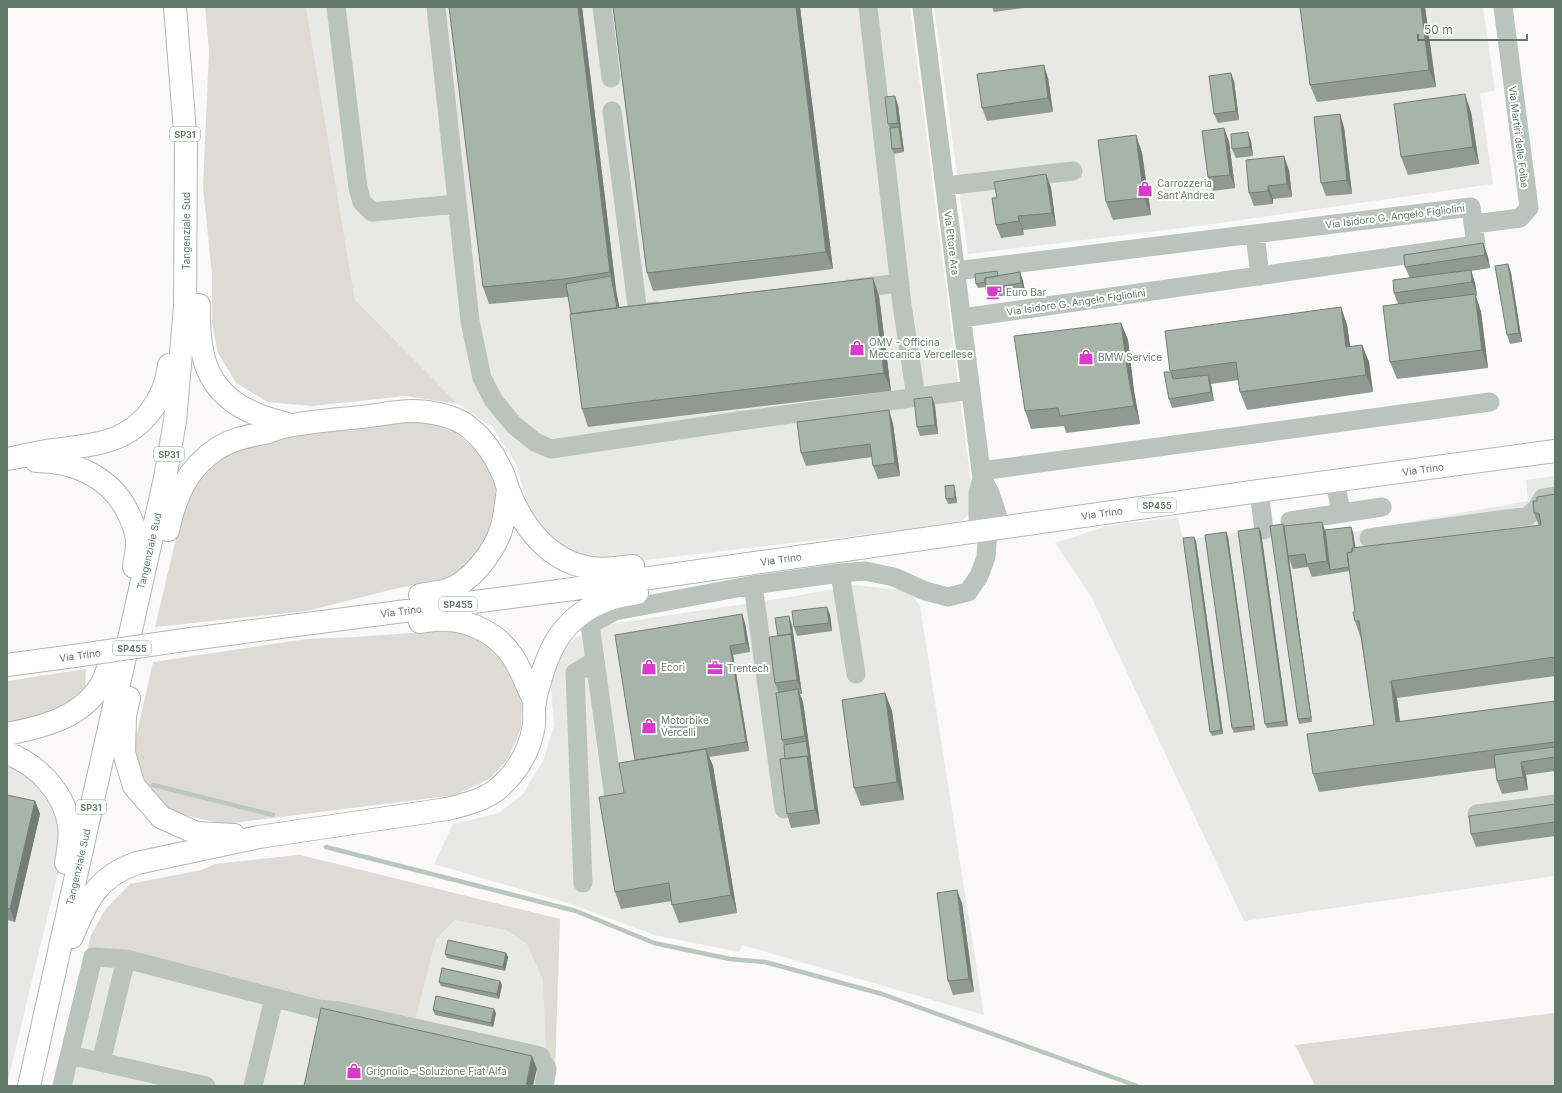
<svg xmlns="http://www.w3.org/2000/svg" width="1562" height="1093" font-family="Inter,sans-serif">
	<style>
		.built { fill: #e8e8e7 }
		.green { fill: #dedbd7 }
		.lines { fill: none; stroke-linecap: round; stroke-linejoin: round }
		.stream { stroke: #bac8bc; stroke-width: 4.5 }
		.major-casing { stroke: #afb9b2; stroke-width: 24 }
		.minor { stroke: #bac3bd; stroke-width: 19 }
		.major { stroke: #fff; stroke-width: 22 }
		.major-bridge-casing { stroke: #afb9b2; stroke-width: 24; stroke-linecap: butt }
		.major-bridge { stroke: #fff; stroke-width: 22 }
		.wall { fill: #8f9b92 }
		.shaded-wall { fill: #747e77 }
		.building { fill: #a6b4aa; stroke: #747e77 }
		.labels { text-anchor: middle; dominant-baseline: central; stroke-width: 4; stroke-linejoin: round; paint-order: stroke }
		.shield { fill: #fff; stroke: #91a296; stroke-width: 1 }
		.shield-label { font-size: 9px; font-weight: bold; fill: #627a69 }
		.street-label { font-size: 10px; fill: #627a69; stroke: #fff }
		.poi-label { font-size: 10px; fill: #627a69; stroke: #fff; text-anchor: start }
	</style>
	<rect width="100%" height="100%" fill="#faf8f8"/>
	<path class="built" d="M306,7H910L972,491L971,511L963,520L946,525L602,565L552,541L532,519L515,462L493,428L458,404L355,300Z
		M934,7H1483L1495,91L1480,93L1493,184L1206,225L968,254Z
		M1555,476V876L1244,921L1091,596L1055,543L1107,526L1178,517L1183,540L1282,526L1283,533L1325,527L1327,535L1353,532L1528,501L1526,480Z
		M854,585L909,591L920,606L984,1015L742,945L739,952L654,935L571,904L434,864L453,824L499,813L523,794L543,761L554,725L551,686L559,657L575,638L610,624L790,597Z
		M7,762L40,782L59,814L62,857L7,1084Z
		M300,855L560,919L552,1086H53L91,935L105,910L130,884L202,870L215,864Z"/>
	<path class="green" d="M205,7H306L355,300L458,404L406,396L312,406L268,402L236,383L218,353L212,323V274L203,188L209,51Z
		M425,421L456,432L486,460L496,486L498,505L493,536L469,564L443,580L398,588L307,611L155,627L179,526L191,491L210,466L245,443L298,433Z
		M454,630L483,640L502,658L516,683L522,705L521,728L508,759L491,778L456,795L224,824L180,814L159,804L138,774L134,746L153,662L306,639L356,637Z
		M86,669L85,693L66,709L7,726V681Z
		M300,855L560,919L555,1071L546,1048L543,980L527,944L506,930L455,920L436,939L415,1021L331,1004L87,951L91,935L105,910L130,884L202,870L215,864Z
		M1555,1013V1086H1315L1295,1045Z"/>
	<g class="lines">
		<path class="stream" d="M153,785L273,815
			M326,847L576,911L654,943L730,959L765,962L882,994L1137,1086"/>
		<defs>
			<path id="major" d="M199,305C198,355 205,393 256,414C267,419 280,422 291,425
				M7,459C20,457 33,453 46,451C66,448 87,447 107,441C142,431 165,400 169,365
				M36,461C75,461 113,478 129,515C133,523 136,531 137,539C138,548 135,558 134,567
				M168,530C176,495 187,468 218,448C232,439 249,436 264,433C274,430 283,426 293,425C316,421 339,419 362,417C379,415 396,411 413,411C429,411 449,415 463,423C480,434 494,453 502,472C505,477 506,483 508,489C522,526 549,562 591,568C605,570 619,568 633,566
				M420,595C429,593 438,593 447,590C470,583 494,552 501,530C505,517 506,503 508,490
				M420,622C428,621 437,619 445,620C471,620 499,635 513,657C522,671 527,687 535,702
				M191,639L573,589L1259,491L1555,451
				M7,665L74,656
				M129,698L125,716L124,753L134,786L161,817L196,833L234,835
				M7,734C42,727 81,718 101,685C107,675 109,660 116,651
				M7,753C38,765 64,792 69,825C71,838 68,851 66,863
				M72,937C87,900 97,877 137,863L259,837L447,809C463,805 481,801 495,791C516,774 530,751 534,725C535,717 533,708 535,700C546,653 560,616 610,599C618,596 628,595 637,593
				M29,1086L165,478L175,421L185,307L186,144L175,7"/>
		</defs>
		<use href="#major" class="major-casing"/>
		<path class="minor" d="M336,7L358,188L362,202L372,212L457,204
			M436,7L470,321L482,378L494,401L514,425L535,442L551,449L739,421L971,390
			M602,7L611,78
			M868,7L902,305L916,397
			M612,111L638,313L656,311
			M945,186L1073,171
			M1474,224L1520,218L1529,208L1503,7
			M1255,234L1260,276
			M956,271L1471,207L1476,245L962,318
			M849,289L900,283
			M981,471L1490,402
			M982,478L978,494V518L988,530
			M1335,480L1341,513
			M1259,491L1264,530
			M1290,521L1382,507
			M1369,538L1528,516L1537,508L1543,498L1555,496
			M840,573L856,674
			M753,585L784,809
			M614,798L590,624L615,611L753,585L840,573L865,571L894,577L925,591L948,597L968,592L979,576L986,557L988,530L997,514L990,493L982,478L981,471L922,7
			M1477,814L1555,804
			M583,883L575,673L595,661
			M70,1055L206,1086
			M101,1062L126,959
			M62,1086L93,957L126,959L318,1009L339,1011L540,1056L547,1069L544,1086
			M253,1086L274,998"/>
		<use href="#major" class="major"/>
		<defs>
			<path id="major-bridge" d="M74,656L191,639"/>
		</defs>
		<use href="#major-bridge" class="major-bridge-casing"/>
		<use href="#major-bridge" class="major-bridge"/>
	</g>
	<path class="wall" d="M449,7H582L616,290L619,307L873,278L879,296L891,391L588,427L582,409L571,314L568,297L489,304L483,287Z
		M613,7H800L833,269L653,291L647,273Z
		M992,7H1032L994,12Z
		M1300,7H1425L1436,87L1317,102L1310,85Z
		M1048,78L1053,112L987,121L982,108Z
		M1234,81L1239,120L1218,123L1214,114Z
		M898,105L904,152L894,154L892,149L890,128L888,124Z
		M1471,112L1479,164L1408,175L1401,157Z
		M1344,127L1352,194L1326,196L1321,183Z
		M1224,128L1229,142L1235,188L1213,191L1208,177Z
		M1136,135L1142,153L1151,215L1113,220L1106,202Z
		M1251,141L1253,156L1236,158L1232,149Z
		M1289,170L1292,197L1273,199V204L1254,206L1249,193Z
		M1046,174L1051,188L1056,226L1023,230L1024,235L1001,238L996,225L997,198Z
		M1483,243L1488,257L1490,268L1471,271L1475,283L1477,296H1476L1481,312L1488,368L1397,379L1390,362L1398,304L1394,293L1410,278L1405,267Z
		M1508,264L1511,273L1522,342L1510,344L1507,335Z
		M1020,272L1023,281L1025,292L990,298L986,287L978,288L976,284L999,275Z
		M1341,307L1347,325L1350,347L1362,345L1369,362L1373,392L1247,410L1240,392L1239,380L1211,384L1214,401L1172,408L1169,399L1171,372L1170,371Z
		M1121,323L1128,340L1134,391L1140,424L1066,433L1064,426L1031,429L1025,411Z
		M932,397L935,406L938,434L920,436L917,427Z
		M889,410L893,424L900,476L878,479L873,466L872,457L806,466L801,453Z
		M955,489L957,503L948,504L946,499Z
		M1555,494V676L1397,698L1400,722L1555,701V771L1526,775L1528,790L1502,794L1497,781L1496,768L1319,792L1313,774L1374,725L1361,639L1355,621V612L1350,571L1312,577L1308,567L1293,569L1289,558L1312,722L1299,724L1298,719L1284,526L1322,522L1325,530L1351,527L1353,532L1355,548L1539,526L1534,513L1537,501Z
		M1226,532L1228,537L1255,730L1234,733L1232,728Z
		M1261,532L1288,726L1267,728L1265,724Z
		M1196,541L1223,734L1212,736L1210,732Z
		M827,607L830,615L832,631L797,636L794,627Z
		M742,614L745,623L750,652L733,655L749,751L709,757L713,766L737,913L679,923L672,905V901L621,909L615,892L624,793L636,760Z
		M792,625L802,694H800L803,702L820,824L791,828L787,814L785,759L784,745L782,740L778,692L775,683L778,636Z
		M885,693L892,711L904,800L861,806L854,788Z
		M7,795L35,801L40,814L15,922L7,920Z
		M1555,804V836L1476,847L1471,834Z
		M962,903L974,992L953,995L948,981Z
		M506,953L508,957L505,971L447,958L445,954Z
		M500,981L502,985L499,999L441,986L439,982Z
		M433,1010L496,1013L493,1027L435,1015Z"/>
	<path class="shaded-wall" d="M578,7H582L616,290L610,272Z
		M796,7H800L833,269L826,252Z
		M1421,7H1425L1436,87L1429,70Z
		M1044,65L1048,78L1053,112L1048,98Z
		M1231,73L1234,81L1239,120L1236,111Z
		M1465,94L1471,112L1479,164L1473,147Z
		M895,96L898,105L904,152L902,148L899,127L898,123Z
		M1340,114L1344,127L1352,194L1347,180Z
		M1224,128L1229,142L1235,188L1230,175Z
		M1248,132L1251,141L1253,156L1250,147Z
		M1136,135L1142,153L1151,215L1144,198Z
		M1284,156L1289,170L1292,197L1287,184Z
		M1046,174L1051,188L1056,226L1052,213Z
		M1268,186L1273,199V204L1268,191Z
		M1018,216L1023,230L1024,235L1019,221Z
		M1483,243L1488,257L1490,268L1485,255Z
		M1508,264L1511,273L1522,342L1519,333Z
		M1471,270L1475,283L1477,296L1472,282Z
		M1020,272L1023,281L1025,292L1021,283Z
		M611,276L616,290L623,325L618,312Z
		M873,278L879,296L891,391L884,373Z
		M1475,294L1481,312L1488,368L1482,350Z
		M1341,307L1347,325L1353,365L1346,347Z
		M1121,323L1128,340L1134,391L1140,424L1134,406L1128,374Z
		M1362,345L1369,362L1373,392L1366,375Z
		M1208,375L1211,384L1214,401L1211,392Z
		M932,397L935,406L938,434L935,425Z
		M889,410L893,424L900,476L895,463Z
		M954,485L955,489L957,503L955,498Z
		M1322,522L1326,535L1330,570L1327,561Z
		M1283,524L1289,558L1312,722L1311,718Z
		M1351,527L1353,532L1359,570L1357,566Z
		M1259,528L1261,532L1288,726L1286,721Z
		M1226,532L1228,537L1255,730L1254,726Z
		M1194,537L1196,541L1223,734L1221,730Z
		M827,607L830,615L832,631L829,623Z
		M742,614L745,623L750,652L746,643Z
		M789,616L792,625L802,694L797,680L791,634Z
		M730,646L733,655L749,751L746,742Z
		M1391,681L1397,698L1402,740L1396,722Z
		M798,689L803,702L820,824L815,810L807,756L806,741L805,736Z
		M885,693L892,711L904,800L897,782Z
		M706,749L713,766L737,913L731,895Z
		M1521,762L1526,775L1528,790L1523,777Z
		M35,801L40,814L15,922L10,909Z
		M957,890L962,903L974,992L969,979Z
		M506,953L508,957L505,971L503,967Z
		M500,981L502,985L499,999L497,994Z
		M494,1009L496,1013L493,1027L491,1023Z
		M532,1056L537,1069L533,1086H526Z"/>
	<path class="building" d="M449,7H578L610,272L564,279L483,287Z
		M613,7H796L826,252L647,273Z
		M1300,7H1421L1429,70L1310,85Z
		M1044,65L1048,98L982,108L977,74Z
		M1231,73L1236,111L1214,114L1209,76Z
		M1465,94L1473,147L1401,157L1394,104Z
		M895,96L898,123L888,124L885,97Z
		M1340,114L1347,180L1321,183L1314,117Z
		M899,127L902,148L892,149L890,128Z
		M1224,128L1230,175L1208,177L1202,131Z
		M1248,132L1250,147L1232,149L1231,134Z
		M1136,135L1144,198L1106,202L1098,140Z
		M1284,156L1287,184L1268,186V191L1249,193L1246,160Z
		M1046,174L1052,213L1018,216L1019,221L996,225L992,198H997L994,182Z
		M1483,243L1485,255L1405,267L1404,255Z
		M1508,264L1519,333L1507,335L1495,266Z
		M1471,270L1472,282L1394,293L1393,280Z
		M997,271L998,276L985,278V282L976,284L975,274Z
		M1020,272L1021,283L986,289L985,278Z
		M611,276L617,308L571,314L566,284Z
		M873,278L884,373L582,409L570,314L616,308Z
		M1475,294L1482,350L1390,362L1383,306Z
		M1341,307L1346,347L1362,345L1366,375L1240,392L1236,362L1170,371L1165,331Z
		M1121,323L1128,374L1134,406L1060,416L1058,408L1025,411L1014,336Z
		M1164,372H1171L1173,379L1208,375L1211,392L1169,399Z
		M932,397L935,425L917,427L914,399Z
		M889,410L895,463L873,466L870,444L801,453L797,422Z
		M954,485L955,498L946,499L945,486Z
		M1555,494V657L1391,681L1396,722L1555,701V742L1313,774L1307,734L1374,725L1359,621H1355L1353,612H1355L1347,553L1352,552V548L1541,525L1539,513H1534L1533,501H1537V497Z
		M1322,522L1327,561L1307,564L1305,554L1288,556L1284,526Z
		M1283,524L1311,718L1298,719L1270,526Z
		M1351,527L1354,548H1352V552L1347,553L1349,567L1330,570L1325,530Z
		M1259,528L1286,721L1265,724L1238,531Z
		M1226,532L1254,726L1232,728L1205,535Z
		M1194,537L1221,730L1210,732L1183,538Z
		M827,607L829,623L794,627L792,611Z
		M742,614L746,643L730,646L746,742L635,760L615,635Z
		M789,616L792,638L791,634L778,636L775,618Z
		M791,634L797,680L775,683L769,637Z
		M798,689L805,736L782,740L776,693Z
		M885,693L897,782L854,788L842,700Z
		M806,741L809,760L807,756L785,759L784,745Z
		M1555,747V757L1521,762L1523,777L1497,781L1494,755Z
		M706,749L731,895L672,905L669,883L615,892L599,797L624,793L619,763Z
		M807,756L815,810L787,814L780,759Z
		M7,795L35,801L10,909L7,908Z
		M1555,804V822L1471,834L1469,816Z
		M957,890L969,979L948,981L937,893Z
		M448,940L506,953L503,967L445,954Z
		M442,968L500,981L497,994L439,982Z
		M436,996L494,1009L491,1023L433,1010Z
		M321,1008L532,1056L526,1086H304Z"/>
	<defs>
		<symbol id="shop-bare" viewBox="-9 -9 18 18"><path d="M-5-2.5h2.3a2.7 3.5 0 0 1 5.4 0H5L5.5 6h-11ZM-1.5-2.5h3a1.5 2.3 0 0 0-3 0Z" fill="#d63cc9" stroke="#fff" stroke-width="2.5" paint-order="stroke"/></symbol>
		<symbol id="cafe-bare" viewBox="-9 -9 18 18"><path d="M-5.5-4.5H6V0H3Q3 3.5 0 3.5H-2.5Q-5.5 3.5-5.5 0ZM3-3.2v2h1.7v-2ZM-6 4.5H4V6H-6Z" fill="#d63cc9" stroke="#fff" stroke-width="2.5" paint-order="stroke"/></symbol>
		<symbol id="office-bare" viewBox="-9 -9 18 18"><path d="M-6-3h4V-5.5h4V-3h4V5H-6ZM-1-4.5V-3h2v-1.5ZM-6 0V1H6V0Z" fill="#d63cc9" stroke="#fff" stroke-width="2.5" paint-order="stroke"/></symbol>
	</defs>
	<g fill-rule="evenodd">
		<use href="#shop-bare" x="1134" y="178" width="22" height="22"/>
		<use href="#cafe-bare" x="983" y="281" width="22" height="22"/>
		<use href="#shop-bare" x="846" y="337" width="22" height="22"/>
		<use href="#shop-bare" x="1075" y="346" width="22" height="22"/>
		<use href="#shop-bare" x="638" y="656" width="22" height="22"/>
		<use href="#office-bare" x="704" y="657" width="22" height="22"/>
		<use href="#shop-bare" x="638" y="715" width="22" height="22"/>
		<use href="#shop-bare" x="343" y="1060" width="22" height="22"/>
	</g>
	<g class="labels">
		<g class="shield">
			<rect x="170" y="127" width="30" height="14" rx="3"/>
			<rect x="154" y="447" width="30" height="14" rx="3"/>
			<rect x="1138" y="498" width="38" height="14" rx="3"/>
			<rect x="439" y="597" width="38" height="14" rx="3"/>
			<rect x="113" y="641" width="38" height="14" rx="3"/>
			<rect x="76" y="800" width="30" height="14" rx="3"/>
		</g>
		<g class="shield-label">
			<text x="185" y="134">SP31</text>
			<text x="169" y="454">SP31</text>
			<text x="1157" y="505">SP455</text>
			<text x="458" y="604">SP455</text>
			<text x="132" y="648">SP455</text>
			<text x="91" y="807">SP31</text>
		</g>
		<g class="street-label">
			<text transform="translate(1519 137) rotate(83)">Via Martiri delle Foibe</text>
			<text transform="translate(1395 216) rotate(-7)">Via Isidoro G. Angelo Figliolini</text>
			<text transform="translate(186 231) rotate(-90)">Tangenziale Sud</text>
			<text transform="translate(952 243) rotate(83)">Via Ettore Ara</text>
			<text transform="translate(1076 302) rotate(-8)">Via Isidoro G. Angelo Figliolini</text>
			<text transform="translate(1423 469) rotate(-8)">Via Trino</text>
			<text transform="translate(1102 513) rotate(-8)">Via Trino</text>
			<text transform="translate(149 551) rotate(-77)">Tangenziale Sud</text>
			<text transform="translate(781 559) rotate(-8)">Via Trino</text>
			<text transform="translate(401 611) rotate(-7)">Via Trino</text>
			<text transform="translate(80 655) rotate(-8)">Via Trino</text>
			<text transform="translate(78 867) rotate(-77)">Tangenziale Sud</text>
		</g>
		<g class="poi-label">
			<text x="1157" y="183">Carrozzeria<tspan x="1157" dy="12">Sant'Andrea</tspan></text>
			<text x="1006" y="292">Euro Bar</text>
			<text x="869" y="342">OMV - Officina<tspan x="869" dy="12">Meccanica Vercellese</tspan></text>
			<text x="1098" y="357">BMW Service</text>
			<text x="661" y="667">Ecorì</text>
			<text x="727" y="668">Trentech</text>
			<text x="661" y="720">Motorbike<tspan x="661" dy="12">Vercelli</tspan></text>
			<text x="366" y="1071">Grignolio - Soluzione Fiat Alfa</text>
		</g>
	</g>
	<rect width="1562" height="1093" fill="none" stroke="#627a69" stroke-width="16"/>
	<path d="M1418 34v6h109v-6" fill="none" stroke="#627a69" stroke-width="2"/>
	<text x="1424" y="34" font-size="12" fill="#627a69" stroke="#ffffff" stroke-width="3" paint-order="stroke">50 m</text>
</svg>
